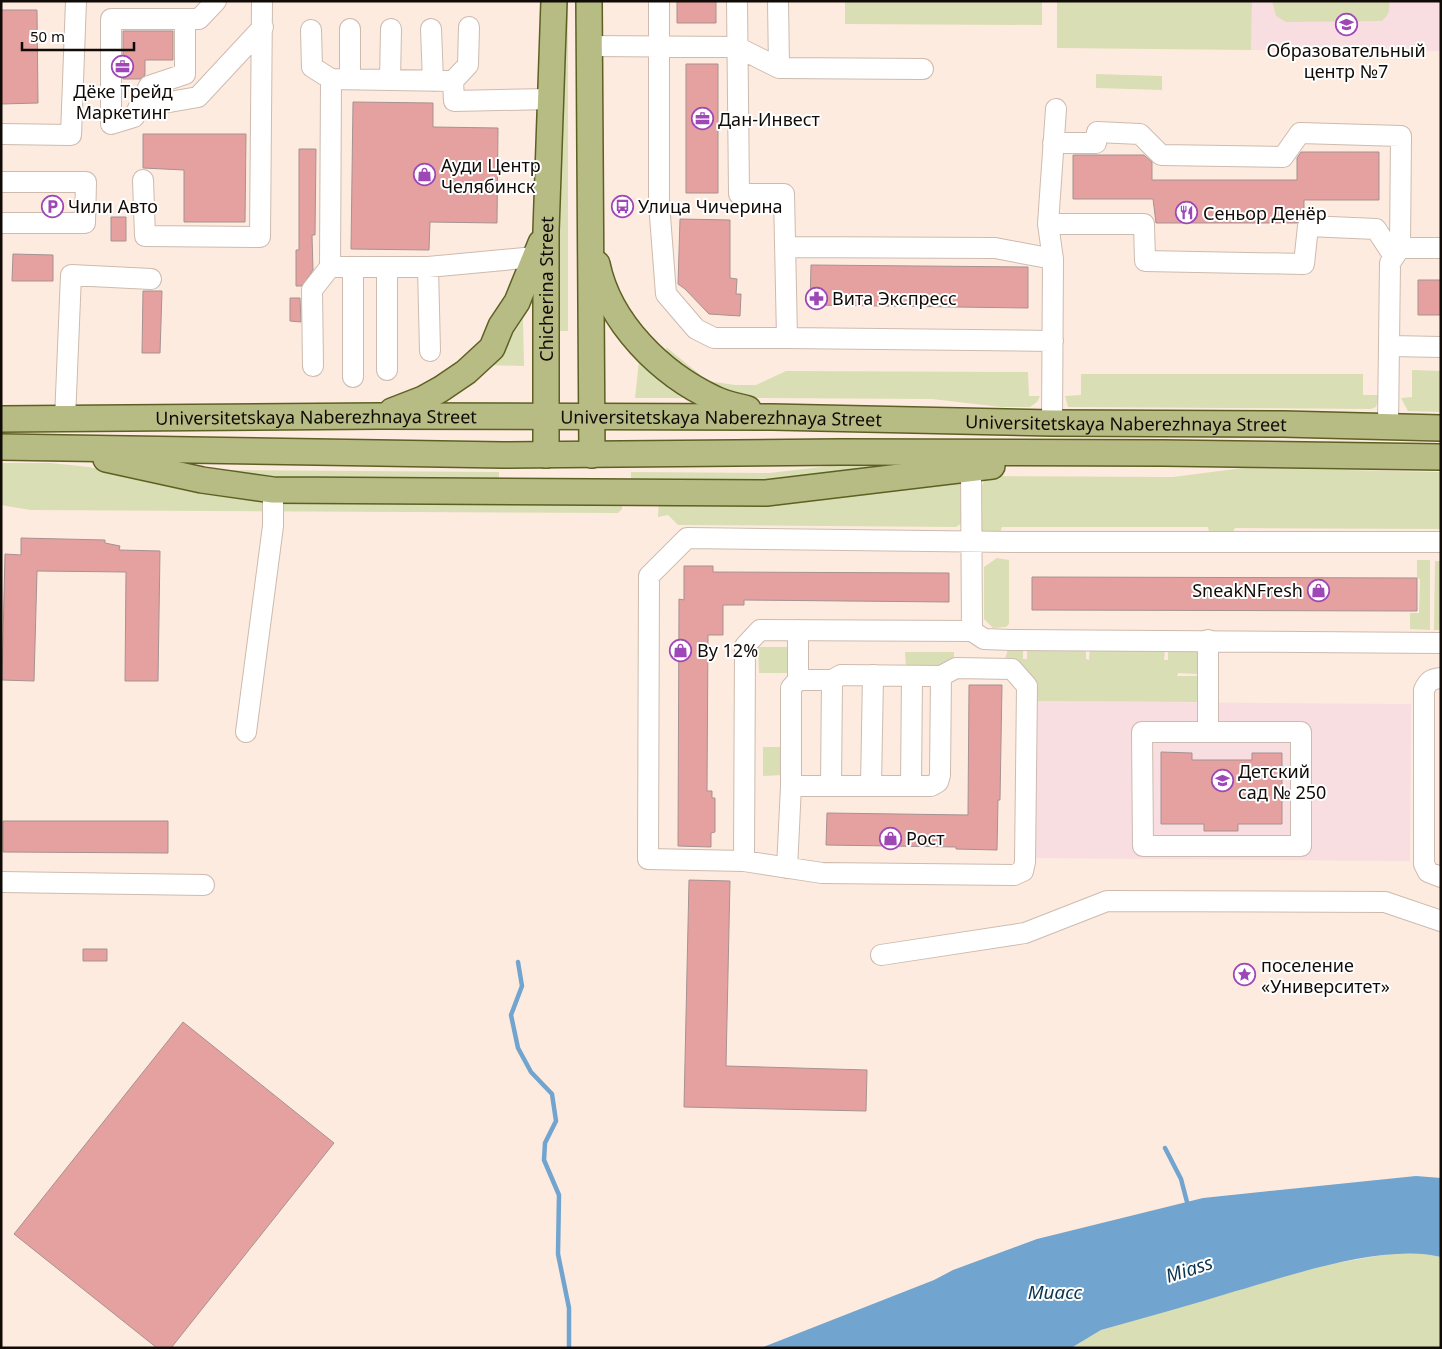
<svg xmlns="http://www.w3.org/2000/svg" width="1442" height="1349" font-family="'Noto Sans',sans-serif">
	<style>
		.education { fill: #f8dee1 }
		.green { fill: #dadeb4 }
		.water { fill: #71a4ce }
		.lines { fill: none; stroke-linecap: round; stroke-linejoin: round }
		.stream { stroke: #71a4ce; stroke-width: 4.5 }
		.building { fill: #e5a19f; stroke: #a79191 }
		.minor-casing { stroke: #cdbbaf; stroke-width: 22 }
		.major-casing { stroke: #5d6023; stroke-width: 28 }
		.minor { stroke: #fff; stroke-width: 20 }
		.major { stroke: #b7bb84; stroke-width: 25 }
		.labels { text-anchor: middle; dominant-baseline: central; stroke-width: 4; stroke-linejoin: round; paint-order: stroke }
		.poi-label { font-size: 18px; fill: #100b07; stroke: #fff; text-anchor: start }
		.street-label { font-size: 18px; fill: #100b07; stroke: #fff }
		.water-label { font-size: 19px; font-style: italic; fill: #0b3450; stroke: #fff }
	</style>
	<rect width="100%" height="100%" fill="#feebdf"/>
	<path class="education" d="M1252,1H1441V51L1251,50Z
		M1035,701L1411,704L1410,861L1034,858Z"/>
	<path class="green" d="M560,1H568V331H559Z
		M845,1H1042V25L845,24Z
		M1057,1H1252L1251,50L1057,48Z
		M1272,1H1389C1390,10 1389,15 1382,21L1286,22L1276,16Z
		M1096,74L1162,76V90L1096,88Z
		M523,319L524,366L486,365L508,341Z
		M666,347L708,381L735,385H756L786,371L1028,372L1029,396H1040L1037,402L1030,407H1001L932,399L752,398C717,388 696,374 667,353Z
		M639,361L686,398H635Z
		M1412,370L1441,371V412L1408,411L1401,398L1412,397Z
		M1081,374H1363V395H1379L1376,407L1371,409L1068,407L1065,396L1081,395Z
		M1,463H51L89,467L168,483L622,500V509L618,513L30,510L1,505Z
		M838,465H926L768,484L631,483V472L770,473Z
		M1243,468L1441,472V529L1235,528L1231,536L1209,532L1208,527H1002L999,535L983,533L980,529V489L987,476L1173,477Z
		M203,470L499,472V483L271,482Z
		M959,482L962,485V523L956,527L678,525L668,515L658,517L659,500Z
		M997,558L1009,560V624L1006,627L993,628L984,619V567Z
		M1417,560H1430V630L1410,629V613H1419L1420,579L1417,578Z
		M1435,561H1441V630H1434Z
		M758,647H788L792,673H759Z
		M1023,648V659H1027V648H1086V659L1089,660L1090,648H1165L1164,660H1168V648L1198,651L1197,674L1178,673L1177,676H1197L1198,702L1034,701V683L1020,662H1004L1008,649Z
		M905,652H954V657L939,668H906Z
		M763,747H784V775L763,776Z
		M1395,1253L1429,1254L1441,1257V1348H1071L1101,1330L1324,1265Z"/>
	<path class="water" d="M1416,1176L1441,1178V1257C1384,1243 1292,1275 1236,1291C1191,1305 1146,1317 1101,1330L1071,1348H761L934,1280L953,1270L1037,1239L1203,1198Z"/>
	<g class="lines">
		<path class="stream" d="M518,962L522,986L511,1015L518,1048L531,1072L552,1094L556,1121L545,1143L544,1160L559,1195L558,1254L569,1308V1348
			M1165,1148L1181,1179L1187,1202"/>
	</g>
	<path class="building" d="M677,1H716V23H677Z
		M1,10H37L38,103L1,104Z
		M123,31H173V60H145V75L140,79H123Z
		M686,64H718V193H686Z
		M353,102L433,103V127L498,128L497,223L430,222L429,250L351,249Z
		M143,134H246L245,222H184V170L143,168Z
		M299,149H316L315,235H312L313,270L302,286H296V250H299Z
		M1301,152H1379V200H1304V215L1297,223H1156L1153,199H1073V155H1144L1152,162V180H1297V158Z
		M111,217H126V241H111Z
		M680,219L730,220V278L737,279L736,294H741L740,316L709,314L685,289L678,284Z
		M13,254L53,255V281H12Z
		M811,265L1028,267V308L810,305Z
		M1418,280H1441V315H1418Z
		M143,291H162L160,353H142Z
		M290,298H300L301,322L290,321Z
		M21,538L105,540V543L120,546L119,550L160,551L158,681H125L126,572L37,571L34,681L2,680L5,554L21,555Z
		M684,566H713V572L949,573V602L744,600V605H723V635H708L707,791H712V798H715V832L711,833V847L678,846L679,599L684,600Z
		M1032,577L1417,578V611L1032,610Z
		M969,685H1002L1000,800H998L997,850L956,849V847L826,845L827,813L968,815Z
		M1161,752L1192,753V760H1252V753H1282V824H1238V831H1204V824H1161Z
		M3,821H168V853L3,852Z
		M689,880L730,881L726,1066L867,1070L866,1111L684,1107Z
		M83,949H107V961H83Z
		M183,1022L334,1143L171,1348H157L14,1234Z"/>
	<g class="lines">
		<defs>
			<path id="minor" d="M659,1V203L666,294L696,329L714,338H787
				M737,1L739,194H784L787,338L1053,341
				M778,1L779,68
				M185,19V74L149,86L134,117L111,124V19H199L216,1
				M431,29L433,81
				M311,30L312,67L331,79
				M589,46L737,47L779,68L923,69
				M350,79V29
				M390,80L391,29
				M453,81L468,65L469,27
				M158,104L198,97L263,27
				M1,134L71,135L76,1
				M1053,143H1096L1097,132L1140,134L1161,155L1283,157L1300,133L1401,136L1400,248
				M143,180L145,236L260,237L262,1
				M1,182H86L85,223H1
				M1048,224H1144L1145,261L1304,264L1308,226L1376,229L1393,255
				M785,247L995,248L1053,259
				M535,257L428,267H330L331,79L453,81L454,101L550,99
				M353,267V377
				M387,267V370
				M428,267L430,351
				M1390,346L1441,347
				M313,366L312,290L330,267
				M65,419L71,275L151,279
				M1052,423L1053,259L1048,224L1056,109
				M1388,425L1390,263L1400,248H1441
				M971,468L972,631
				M1441,542H1012L687,538L649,576L648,859L744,861L745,646L760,630L972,631L984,639L1011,640L1441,643
				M798,630V680
				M1441,678C1431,679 1428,681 1424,690V864L1428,872L1441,877
				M246,732L273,526V490
				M1208,732H1301V846H1143L1142,732H1208V640
				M831,786L832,680
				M871,786L873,675
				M911,786L912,676
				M744,861L822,873L1014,875L1023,871L1025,862L1027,686L1012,669L956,668L941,676L841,675L832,680H798L791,688V786
				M787,868L791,786H931L938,782L940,775L941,676
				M1,882L204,885
				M881,955L1025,933L1107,901L1385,902L1441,921"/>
			<g id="major">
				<path d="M589,1L592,455"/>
				<path d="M597,264C609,323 661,374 715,399C725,404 737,406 748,409"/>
				<path d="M392,411L423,399L441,389L466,372L492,348L501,326L517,302L541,243"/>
				<path id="s1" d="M1,419L380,416L772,417L1052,423L1283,424L1441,428"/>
				<path d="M1,447L503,455L841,452L1164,453L1441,457"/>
				<path id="s2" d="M546,455V231L554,1"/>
				<path d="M106,459L202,480L273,490L766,493L992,466"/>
			</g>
		</defs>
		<use href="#minor" class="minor-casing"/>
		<use href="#major" class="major-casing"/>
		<use href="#minor" class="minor"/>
		<use href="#major" class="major"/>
	</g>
	<defs>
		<symbol id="school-ring" viewBox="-11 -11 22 22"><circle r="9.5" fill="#fff" stroke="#9d48b6" stroke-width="1.5"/><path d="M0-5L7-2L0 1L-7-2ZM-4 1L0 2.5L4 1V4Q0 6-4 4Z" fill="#9d48b6"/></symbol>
		<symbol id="office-ring" viewBox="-11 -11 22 22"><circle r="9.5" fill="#fff" stroke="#9d48b6" stroke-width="1.5"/><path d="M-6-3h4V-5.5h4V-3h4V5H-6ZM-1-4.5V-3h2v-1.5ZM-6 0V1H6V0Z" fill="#9d48b6"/></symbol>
		<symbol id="shop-ring" viewBox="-11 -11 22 22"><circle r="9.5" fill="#fff" stroke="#9d48b6" stroke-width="1.5"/><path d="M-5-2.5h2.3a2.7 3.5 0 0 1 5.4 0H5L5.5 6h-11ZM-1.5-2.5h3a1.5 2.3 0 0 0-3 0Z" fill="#9d48b6"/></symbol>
		<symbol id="parking-ring" viewBox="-11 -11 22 22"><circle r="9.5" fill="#fff" stroke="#9d48b6" stroke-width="1.5"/><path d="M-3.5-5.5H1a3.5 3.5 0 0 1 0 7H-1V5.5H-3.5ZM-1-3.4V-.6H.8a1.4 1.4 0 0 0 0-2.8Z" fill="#9d48b6"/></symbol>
		<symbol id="bus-ring" viewBox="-11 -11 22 22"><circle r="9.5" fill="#fff" stroke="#9d48b6" stroke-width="1.5"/><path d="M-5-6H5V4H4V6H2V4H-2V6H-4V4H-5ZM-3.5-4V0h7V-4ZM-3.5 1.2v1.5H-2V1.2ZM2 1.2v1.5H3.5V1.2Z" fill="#9d48b6"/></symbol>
		<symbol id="restaurant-ring" viewBox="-11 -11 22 22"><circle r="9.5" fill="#fff" stroke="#9d48b6" stroke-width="1.5"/><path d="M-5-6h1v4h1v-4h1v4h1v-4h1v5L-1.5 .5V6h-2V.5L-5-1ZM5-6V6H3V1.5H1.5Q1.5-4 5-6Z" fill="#9d48b6"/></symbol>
		<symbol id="pharmacy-ring" viewBox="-11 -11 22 22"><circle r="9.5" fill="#fff" stroke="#9d48b6" stroke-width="1.5"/><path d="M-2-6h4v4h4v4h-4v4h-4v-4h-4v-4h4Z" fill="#9d48b6"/></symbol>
		<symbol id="sight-ring" viewBox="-11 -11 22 22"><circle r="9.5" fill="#fff" stroke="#9d48b6" stroke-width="1.5"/><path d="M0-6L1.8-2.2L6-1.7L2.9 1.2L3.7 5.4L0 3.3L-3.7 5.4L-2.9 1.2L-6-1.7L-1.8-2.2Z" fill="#9d48b6"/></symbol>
	</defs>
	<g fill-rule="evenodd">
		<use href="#school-ring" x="1334" y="12" width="25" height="25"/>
		<use href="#office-ring" x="110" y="54" width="25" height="25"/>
		<use href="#office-ring" x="690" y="106" width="25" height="25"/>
		<use href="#shop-ring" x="412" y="162" width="25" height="25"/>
		<use href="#parking-ring" x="40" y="194" width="25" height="25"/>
		<use href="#bus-ring" x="610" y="194" width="25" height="25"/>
		<use href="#restaurant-ring" x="1174" y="200" width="25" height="25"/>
		<use href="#pharmacy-ring" x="804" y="286" width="25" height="25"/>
		<use href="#shop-ring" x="1306" y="578" width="25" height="25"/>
		<use href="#shop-ring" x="668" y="638" width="25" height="25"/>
		<use href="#school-ring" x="1210" y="768" width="25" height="25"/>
		<use href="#shop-ring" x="878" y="826" width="25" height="25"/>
		<use href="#sight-ring" x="1232" y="962" width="25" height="25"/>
	</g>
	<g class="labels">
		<g class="poi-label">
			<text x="1346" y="50" text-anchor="middle">Образовательный<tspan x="1346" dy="21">центр №7</tspan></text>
			<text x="123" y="91" text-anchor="middle">Дёке Трейд<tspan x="123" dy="21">Маркетинг</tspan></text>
			<text x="718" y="119">Дан-Инвест</text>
			<text x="441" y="165">Ауди Центр<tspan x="441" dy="21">Челябинск</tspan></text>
			<text x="68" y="206">Чили Авто</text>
			<text x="638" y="206">Улица Чичерина</text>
			<text x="1203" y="213">Сеньор Денёр</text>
			<text x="832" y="298">Вита Экспресс</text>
			<text x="1303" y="590" text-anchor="end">SneakNFresh</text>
			<text x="697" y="650">Ву 12%</text>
			<text x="1238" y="771">Детский<tspan x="1238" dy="21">сад № 250</tspan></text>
			<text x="906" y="838">Рост</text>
			<text x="1261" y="965">поселение<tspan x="1261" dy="21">«Университет»</tspan></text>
		</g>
		<g class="street-label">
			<text stroke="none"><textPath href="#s2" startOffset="166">Chicherina Street</textPath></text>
			<text stroke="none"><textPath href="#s1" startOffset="315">Universitetskaya Naberezhnaya Street</textPath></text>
			<text stroke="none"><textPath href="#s1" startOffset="720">Universitetskaya Naberezhnaya Street</textPath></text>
			<text stroke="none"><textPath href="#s1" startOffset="1125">Universitetskaya Naberezhnaya Street</textPath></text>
		</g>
		<g class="water-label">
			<text transform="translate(1189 1269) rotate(-18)">Miass</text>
			<text x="1055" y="1292">Миасс</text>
		</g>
	</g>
	<rect width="1442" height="1349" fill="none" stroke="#100b07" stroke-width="5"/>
	<path d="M22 42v8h112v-8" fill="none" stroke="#100b07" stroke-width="2.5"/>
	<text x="30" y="42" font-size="15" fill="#100b07" stroke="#ffffff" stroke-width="4" paint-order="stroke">50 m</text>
</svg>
